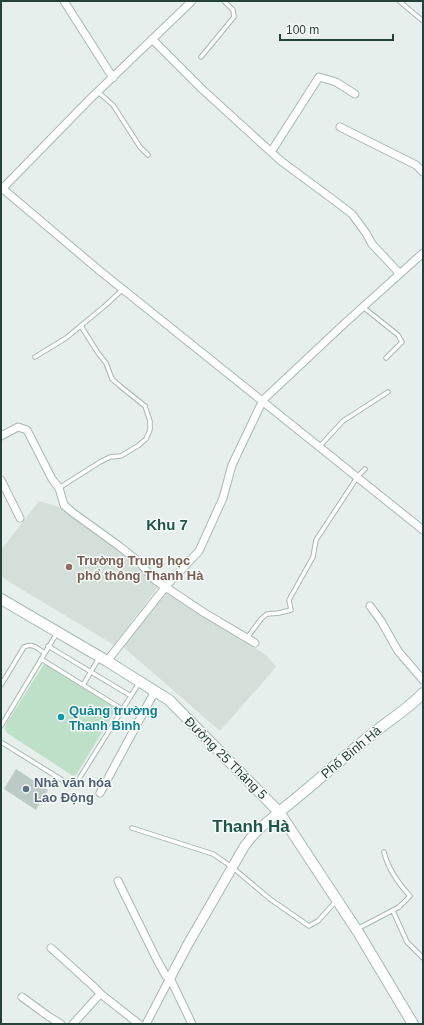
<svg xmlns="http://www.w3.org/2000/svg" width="424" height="1025" font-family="Helvetica,sans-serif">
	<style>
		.built { fill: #d4dfda }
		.green { fill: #bfe0c8 }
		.building { fill: #bbcac4 }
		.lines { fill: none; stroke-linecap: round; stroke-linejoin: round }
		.service-casing { stroke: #a8b8b2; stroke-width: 5.5 }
		.minor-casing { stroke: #a8b8b2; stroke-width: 9 }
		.tertiary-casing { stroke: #a8b8b2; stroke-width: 11 }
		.secondary-casing { stroke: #a4bbb3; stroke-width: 12 }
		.service { stroke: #fff; stroke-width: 3.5 }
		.minor { stroke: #fff; stroke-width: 7 }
		.tertiary { stroke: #fff; stroke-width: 9 }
		.secondary { stroke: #fff; stroke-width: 10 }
		.education-dot { fill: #8d6e63; stroke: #f7fbf9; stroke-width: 1.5 }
		.culture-dot { fill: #0f9aa8; stroke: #f7fbf9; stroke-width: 1.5 }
		.service-dot { fill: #5c6f8a; stroke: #f7fbf9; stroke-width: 1.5 }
		.labels { text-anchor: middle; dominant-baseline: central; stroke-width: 3; stroke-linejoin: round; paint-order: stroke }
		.education-label { font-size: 13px; font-weight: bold; fill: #785e54; stroke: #f7fbf9; text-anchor: start }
		.culture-label { font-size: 13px; font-weight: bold; fill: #0d838f; stroke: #f7fbf9; text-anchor: start }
		.street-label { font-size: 13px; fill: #24423a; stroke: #f7fbf9 }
		.service-label { font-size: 13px; font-weight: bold; fill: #4e5e75; stroke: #f7fbf9; text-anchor: start }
		.quarter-label { font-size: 15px; font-weight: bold; fill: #1f5548; stroke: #f7fbf9 }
		.district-label { font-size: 17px; font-weight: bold; fill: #1f5548; stroke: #f7fbf9 }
	</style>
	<rect width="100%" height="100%" fill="#e6efeb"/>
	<path class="built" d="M39,501L63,508L127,558L158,587L114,645L8,581L1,576V550Z
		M168,592L266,655L276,667L220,731L121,645Z"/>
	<path class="green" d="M44,664L47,665L111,705L115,711L76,775L73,776L7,733L5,729L6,724Z"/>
	<path class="building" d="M16,769L48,790L36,810L4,789Z"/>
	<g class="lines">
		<defs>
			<path id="service" d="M399,1L423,21
				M201,57L234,17L233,10L224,1
				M98,92L113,105L140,147L148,155
				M363,307L398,335L402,342L386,358
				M35,357L66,338L106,305L123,289
				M320,446L343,421L388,392
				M59,488L100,462L110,457L121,456L139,445L146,439L150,430V421L145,406L120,386L112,379L106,363L98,353L81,326
				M247,638L261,619L267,614L279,613L291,610L289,600L313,557L316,540L358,476L365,469
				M48,646L131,696
				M41,659L122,709
				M1,685L24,647C32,643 38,648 44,653
				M83,685L99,658
				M1,726L57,633
				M1,742L67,783L77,782L139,683
				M132,828L213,854L232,867L270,899L309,926L318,921L336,901
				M393,911L407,942L423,958
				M357,929L399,907L410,896C398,883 388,869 384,852"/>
			<path id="minor" d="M64,1L113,78
				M152,39L203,90L281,161L335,201L352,214L366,233L372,244L400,274
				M340,127L416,165L423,172
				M271,152L319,77L336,82L355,94
				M3,189L100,271L423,530
				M1,190L91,98L192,1
				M1,436L18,427L27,430L52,479L59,488L64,505L72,512L119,546L138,561L155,580L203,612L255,643
				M1,480L20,518
				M370,606L381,621L398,651L423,680
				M107,661L167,585L199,551L223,498L232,465L263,400L345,323L423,253
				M100,793L155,691
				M118,881L157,960L166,976L170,978L192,1024
				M51,948L93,986L102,995L139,1024
				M22,997L48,1016L61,1024
				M73,1024L100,994
				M146,1024L170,978"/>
			<path id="tertiary" d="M170,978L188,944L244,847C254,832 266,823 279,812"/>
			<path id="secondary" d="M1,599L107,661L169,700L279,812L358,932L413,1024
				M279,812C311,787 340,760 371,735C388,721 408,709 423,693"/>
		</defs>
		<use href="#service" class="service-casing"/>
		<use href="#minor" class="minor-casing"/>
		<use href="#tertiary" class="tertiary-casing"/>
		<use href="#secondary" class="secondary-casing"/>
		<use href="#service" class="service"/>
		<use href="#minor" class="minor"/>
		<use href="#tertiary" class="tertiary"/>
		<use href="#secondary" class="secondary"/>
	</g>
	<circle class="education-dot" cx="69" cy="567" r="4"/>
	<circle class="culture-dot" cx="61" cy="717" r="4"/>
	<circle class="service-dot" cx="26" cy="789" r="4"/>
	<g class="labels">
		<g class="education-label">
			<text x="77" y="560">Trường Trung học<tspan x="77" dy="15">phổ thông Thanh Hà</tspan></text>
		</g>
		<g class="culture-label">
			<text x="69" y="710">Quảng trường<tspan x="69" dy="15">Thanh Bình</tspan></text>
		</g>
		<g class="street-label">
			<text transform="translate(351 752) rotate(-40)">Phố Bình Hà</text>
			<text transform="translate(226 758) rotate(45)">Đường 25 Tháng 5</text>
		</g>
		<g class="service-label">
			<text x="34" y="782">Nhà văn hóa<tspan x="34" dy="15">Lao Động</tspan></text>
		</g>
		<g class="quarter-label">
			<text x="167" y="524">Khu 7</text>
		</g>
		<g class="district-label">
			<text x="251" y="826">Thanh Hà</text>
		</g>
	</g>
	<rect width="424" height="1025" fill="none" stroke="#24423a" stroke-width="4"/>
	<path d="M280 34v6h113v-6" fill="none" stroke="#24423a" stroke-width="2"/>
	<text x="286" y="34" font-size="12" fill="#24423a" stroke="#f7fbf9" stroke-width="3" paint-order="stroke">100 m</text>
</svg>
